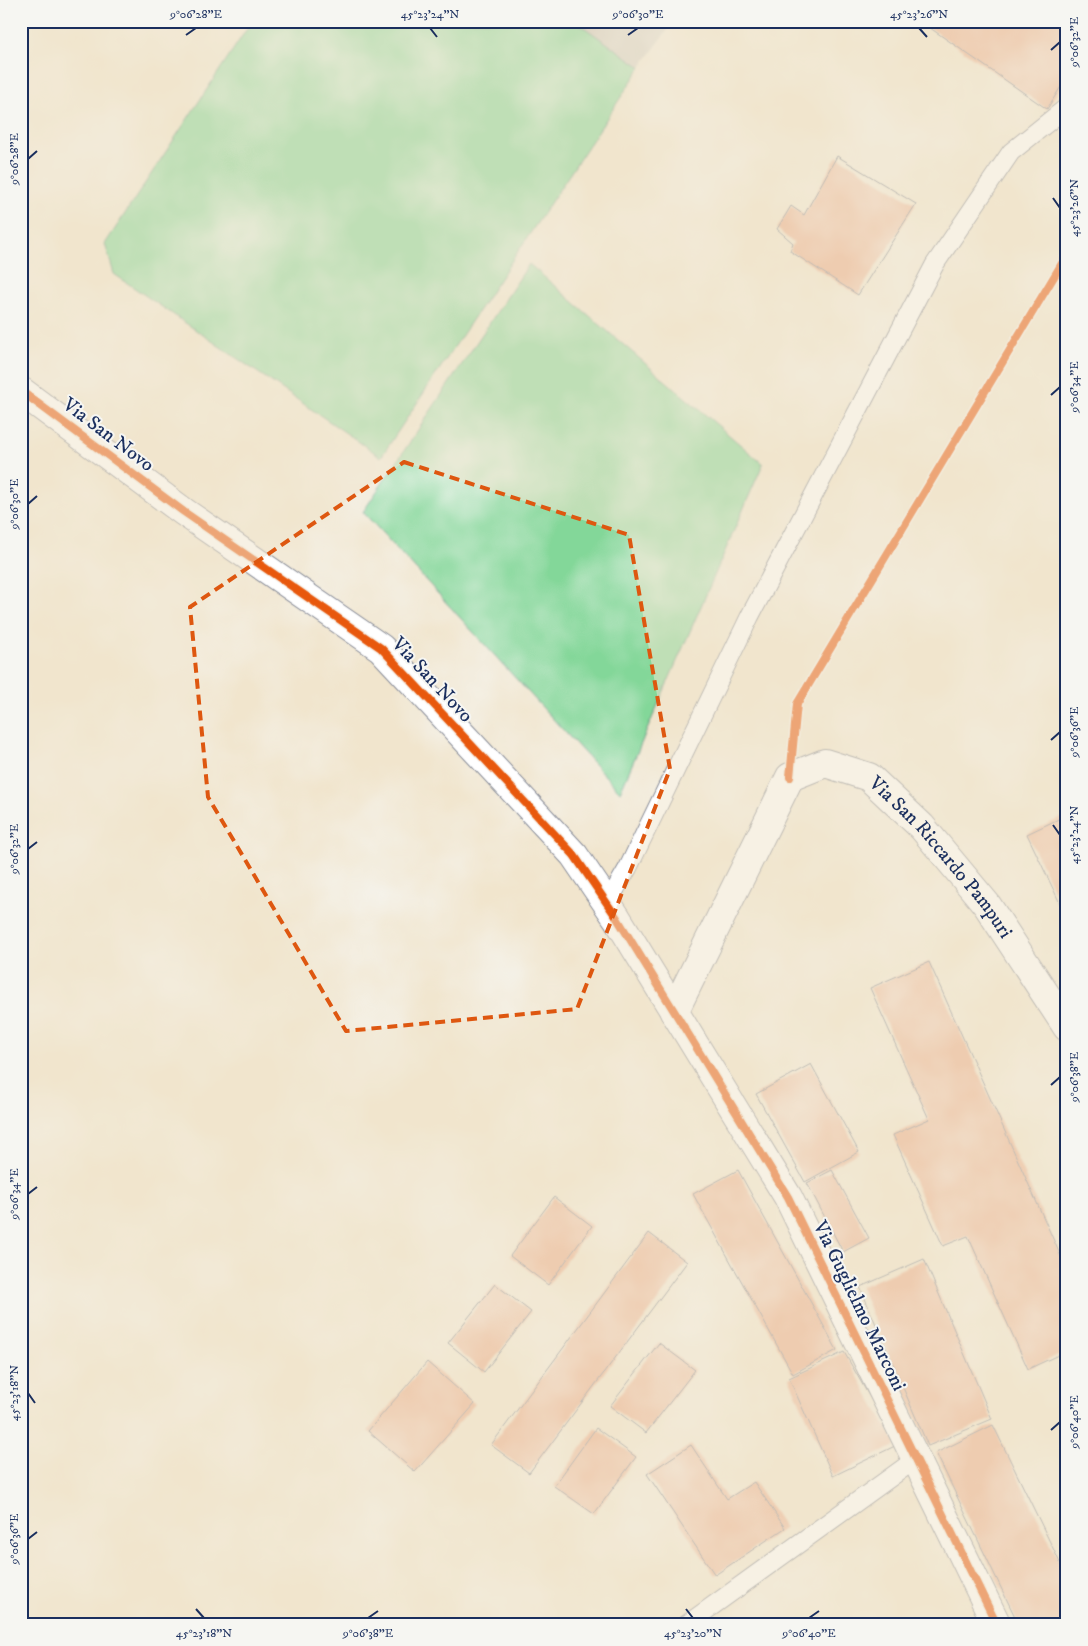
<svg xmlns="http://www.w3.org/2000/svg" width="1088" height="1646" font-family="'IM FELL DW Pica',serif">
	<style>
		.industrial { fill: #c9c3b8 }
		.green { fill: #83d799; stroke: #4f837c }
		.building { fill: #ecae8d }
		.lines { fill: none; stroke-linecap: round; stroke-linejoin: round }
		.service-casing { stroke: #868a96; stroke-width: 20 }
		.minor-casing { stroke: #868a96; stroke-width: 30 }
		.tertiary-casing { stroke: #868a96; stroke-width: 30 }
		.service { stroke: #fff; stroke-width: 18 }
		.minor { stroke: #fff; stroke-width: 28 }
		.tertiary { stroke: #fff; stroke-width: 28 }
		.cycleway-casing { stroke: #f6f6f2; stroke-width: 11 }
		.cycleway { stroke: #e8590c; stroke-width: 8 }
		.marked { fill: none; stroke: #de5710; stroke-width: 4; stroke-dasharray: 10 6; stroke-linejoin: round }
		.ticks { fill: none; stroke: #1b2f5e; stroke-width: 2 }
		.labels { text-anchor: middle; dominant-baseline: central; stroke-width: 4; stroke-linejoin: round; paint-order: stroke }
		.street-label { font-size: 20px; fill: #1b2f5e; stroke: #f6f6f2 }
		.neatline { fill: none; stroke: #1b2f5e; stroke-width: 2 }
		.ticks-label { font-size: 12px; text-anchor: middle; fill: #1b2f5e }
	</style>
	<rect width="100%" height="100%" fill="#f6f6f2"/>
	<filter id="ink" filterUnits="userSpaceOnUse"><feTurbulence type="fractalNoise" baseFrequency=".02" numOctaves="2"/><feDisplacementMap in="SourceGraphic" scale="10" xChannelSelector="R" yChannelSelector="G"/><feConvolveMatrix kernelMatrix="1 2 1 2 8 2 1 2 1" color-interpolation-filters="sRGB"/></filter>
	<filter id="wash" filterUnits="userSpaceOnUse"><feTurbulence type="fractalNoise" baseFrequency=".0096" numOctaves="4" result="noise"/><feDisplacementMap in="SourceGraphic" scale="20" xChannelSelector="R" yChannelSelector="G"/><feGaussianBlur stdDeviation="1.12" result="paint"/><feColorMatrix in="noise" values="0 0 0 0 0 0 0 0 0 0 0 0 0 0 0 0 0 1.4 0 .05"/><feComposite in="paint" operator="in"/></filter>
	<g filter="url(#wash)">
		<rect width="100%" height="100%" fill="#f1e5cd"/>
		<path class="industrial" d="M575,21H674L641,67Z"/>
		<path class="green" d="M252,21H575L641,67L381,457L114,274L105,244Z
			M529,264L763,464L620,792L363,512Z"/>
		<g id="blocks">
			<path class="building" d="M920,21H1067V77L1047,109Z
				M837,156L916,204L858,295L790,251L793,243L777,229L791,206L804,215Z
				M1067,815V918L1027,834Z
				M929,962L1067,1270V1351L1028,1369L968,1236L943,1246L893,1135L929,1119L870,988Z
				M811,1064L859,1152L805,1182L756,1094Z
				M738,1170L837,1350L793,1374L693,1194Z
				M832,1170L869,1238L843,1252L807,1183Z
				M554,1197L592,1226L548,1285L510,1256Z
				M649,1233L687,1262L529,1473L491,1445Z
				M924,1259L992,1419L928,1446L860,1287Z
				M495,1284L531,1312L484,1372L448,1343Z
				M659,1343L695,1370L646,1433L610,1406Z
				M844,1352L897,1445L833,1476L789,1378Z
				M427,1362L475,1404L415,1472L368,1431Z
				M993,1425L1067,1577V1625H1019L936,1453Z
				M596,1428L636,1457L594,1514L554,1486Z
				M691,1445L727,1499L754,1482L785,1528L715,1575L647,1474Z"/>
		</g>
	</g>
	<g filter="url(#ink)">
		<use href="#blocks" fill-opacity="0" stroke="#868a96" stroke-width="1"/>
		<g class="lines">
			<defs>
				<path id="service" d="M607,904L628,868L750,616L935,264L1011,152L1067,107
					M686,1625L916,1459"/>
				<g id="minor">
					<path id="s1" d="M674,1012L790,777L825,763L869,777L922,827L987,905L1067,1027"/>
				</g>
				<path id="tertiary" d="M21,391L184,512L381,648L574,855L617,918L788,1197L997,1625"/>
			</defs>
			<use href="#service" class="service-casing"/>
			<use href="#minor" class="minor-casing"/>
			<use href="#tertiary" class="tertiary-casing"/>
			<use href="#service" class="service"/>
			<use href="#minor" class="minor"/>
			<use href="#tertiary" class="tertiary"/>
			<defs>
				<path id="cycleway" d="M21,391L184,512L381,648L574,855L617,918L788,1197L997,1625
					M790,777L797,704L1067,255"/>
			</defs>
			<use href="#cycleway" class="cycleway-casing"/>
			<use href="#cycleway" class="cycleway"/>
		</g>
	</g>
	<path d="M0 0H1088V1646H0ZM404,462L629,535L670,769L577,1009L346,1031L208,797L190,607Z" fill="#f1e5cd" fill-opacity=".55" fill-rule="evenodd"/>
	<path class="marked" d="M404,462L629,535L670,769L577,1009L346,1031L208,797L190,607Z"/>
	<path class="ticks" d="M430,28L437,37M919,28L927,37M186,35L196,28M628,35L638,28M1051,50L1060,42M28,159L37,151M1053,198L1060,208M1051,395L1060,387M28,504L37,496M1051,740L1060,732M1053,825L1060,835M28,849L37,842M1051,1085L1060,1077M28,1194L37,1187M28,1393L35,1403M1051,1430L1060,1422M28,1539L37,1532M196,1609L204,1618M686,1609L693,1618M368,1618L378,1611M809,1618L819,1611"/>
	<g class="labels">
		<g class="street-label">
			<text transform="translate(108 435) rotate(37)">Via San Novo</text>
			<text transform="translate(432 680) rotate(47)">Via San Novo</text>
			<text stroke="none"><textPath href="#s1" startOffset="454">Via San Riccardo Pampuri</textPath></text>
			<text transform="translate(859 1306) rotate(64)">Via Guglielmo Marconi</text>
		</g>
	</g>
	<rect width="1088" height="1646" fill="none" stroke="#f6f6f2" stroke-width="55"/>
	<rect x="28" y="28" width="1032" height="1590" class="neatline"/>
	<g class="ticks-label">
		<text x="196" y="18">9°06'28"E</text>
		<text x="430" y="18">45°23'24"N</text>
		<text x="638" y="18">9°06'30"E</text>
		<text x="919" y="18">45°23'26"N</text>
		<text transform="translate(1074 42) rotate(-90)" y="4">9°06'32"E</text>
		<text transform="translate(14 159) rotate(-90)" y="4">9°06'28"E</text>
		<text transform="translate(1074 208) rotate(-90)" y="4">45°23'26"N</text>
		<text transform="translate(1074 387) rotate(-90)" y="4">9°06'34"E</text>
		<text transform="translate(14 504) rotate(-90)" y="4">9°06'30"E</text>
		<text transform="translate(1074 732) rotate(-90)" y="4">9°06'36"E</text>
		<text transform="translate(1074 835) rotate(-90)" y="4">45°23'24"N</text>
		<text transform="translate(14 849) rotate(-90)" y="4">9°06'32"E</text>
		<text transform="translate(1074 1077) rotate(-90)" y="4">9°06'38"E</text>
		<text transform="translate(14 1194) rotate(-90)" y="4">9°06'34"E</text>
		<text transform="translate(14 1393) rotate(-90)" y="4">45°23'18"N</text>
		<text transform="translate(1074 1422) rotate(-90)" y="4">9°06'40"E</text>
		<text transform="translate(14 1539) rotate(-90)" y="4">9°06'36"E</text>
		<text x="204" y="1637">45°23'18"N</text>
		<text x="368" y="1637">9°06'38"E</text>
		<text x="693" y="1637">45°23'20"N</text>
		<text x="809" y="1637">9°06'40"E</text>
	</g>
</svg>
